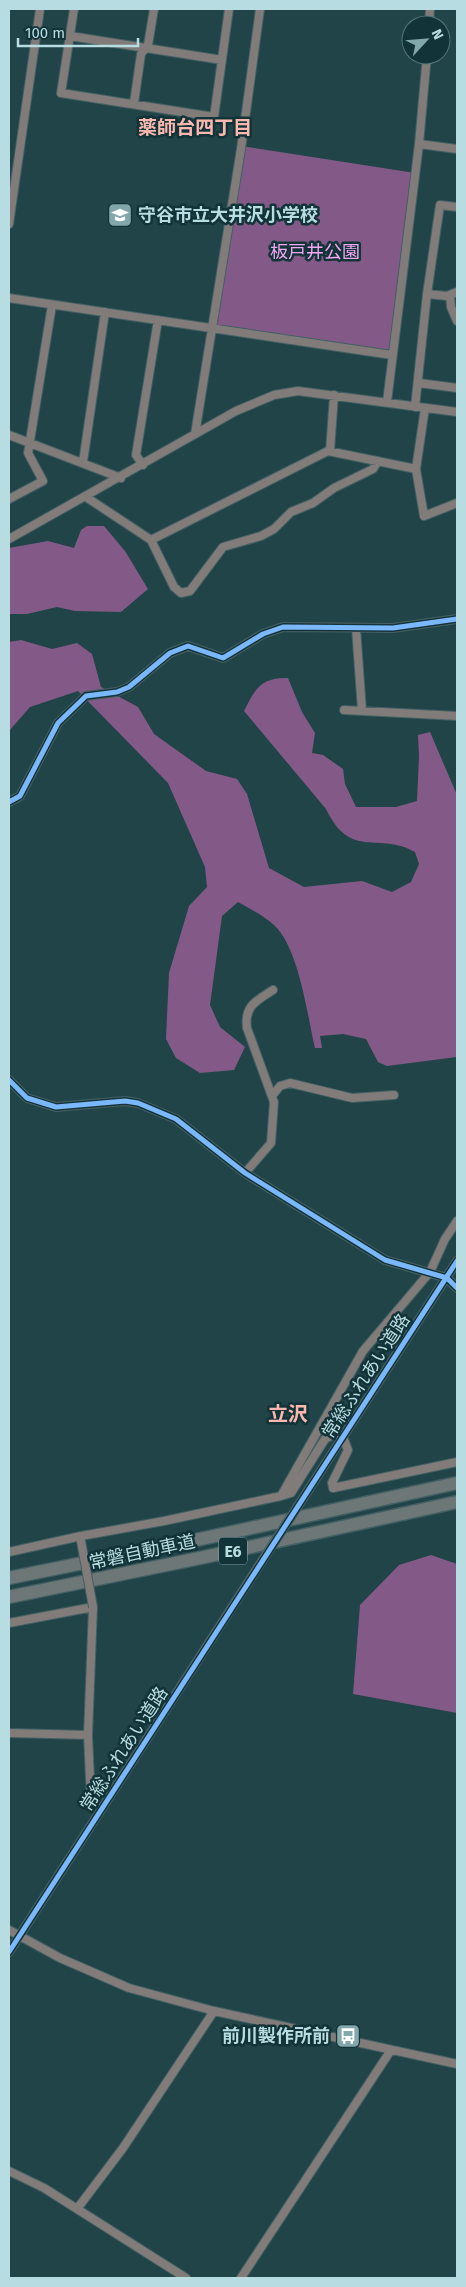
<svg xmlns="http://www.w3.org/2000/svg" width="466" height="2287" font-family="'Fira Sans','Noto Sans JP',sans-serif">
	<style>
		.green { fill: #835a87 }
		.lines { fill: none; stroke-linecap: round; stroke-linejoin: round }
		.minor-casing { stroke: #426063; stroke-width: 10 }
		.highway-casing { stroke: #426063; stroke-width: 15 }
		.minor { stroke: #817b7a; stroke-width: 8 }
		.highway { stroke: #6e7778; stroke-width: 12 }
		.minor-bridge-casing { stroke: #426063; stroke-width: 10; stroke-linecap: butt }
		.minor-bridge { stroke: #817b7a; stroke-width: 8 }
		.cycleway-casing { stroke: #123338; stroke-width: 8 }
		.cycleway { stroke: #7ab7fb; stroke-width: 5 }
		.labels { text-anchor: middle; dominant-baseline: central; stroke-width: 5; stroke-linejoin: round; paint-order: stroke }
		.shield { fill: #123338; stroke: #86a9ae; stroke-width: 1 }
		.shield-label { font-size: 16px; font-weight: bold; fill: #b7dce1 }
		.poi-label { font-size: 18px; font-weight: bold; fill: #b7dce1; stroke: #123338; text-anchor: start }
		.park-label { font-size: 18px; fill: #f3a6f1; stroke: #123338 }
		.street-label { font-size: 18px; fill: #b7dce1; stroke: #123338 }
		.neighbourhood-label { font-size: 19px; font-weight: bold; fill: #fcb8af; stroke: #123338 }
		.quarter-label { font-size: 20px; font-weight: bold; fill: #fcb8af; stroke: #123338 }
	</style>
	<rect width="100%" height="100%" fill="#214448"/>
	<path class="green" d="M241,146L415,173L392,355L211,328Z
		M87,526H104L125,551L148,589L121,612L75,611L57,607L27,614H9V548L48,541L74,548L81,530Z
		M21,640L52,649L77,643L92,654L101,687L138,707L154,734L206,771L237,779L247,794L269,868L304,887L362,881L392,892L411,882L419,864L415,852C379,831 351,861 326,809L244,711C255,689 261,677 288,678L302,712L315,733L312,753L323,755L343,769L345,784L356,807H396L417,801L419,756L418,735L430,732L457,795V1057L387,1066L378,1062L366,1039L343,1034L320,1036L322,1048H315C307,1014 299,948 274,925C263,915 250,909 238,902L222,916L210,1005L220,1027L245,1047L234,1070L200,1073L176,1058L166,1039L169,973L189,906L207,887L205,867L168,783L78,691L30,707L9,731V642Z
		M431,1555L457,1564V1713L353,1694L360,1605L399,1565Z"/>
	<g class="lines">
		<defs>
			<path id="minor" d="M74,9L61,93L214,117L229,9
				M429,25L430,9
				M70,36L222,60
				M134,103L141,54L148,45L154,9
				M419,144L457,149
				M9,224L40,9
				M427,294L447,296L457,292
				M450,295L451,307L457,321
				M9,298L392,355
				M419,383L457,388
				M387,402L419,144L427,55
				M415,407L427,294L440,205L457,207
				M425,408L416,469L424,516L457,503
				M195,434L241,149L260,9
				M9,435L121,478
				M330,451L334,395
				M83,462L105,312
				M143,465L136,455L158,320
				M86,497L151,540L328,451L416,469
				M9,499L43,481L28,453L52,305
				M9,539L236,411L274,395L298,391L457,412
				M151,540L174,587L181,593L190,591L223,547L261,536L274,529L291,512L313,503L334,488L373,469L378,461
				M356,628L362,710
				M344,710L457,716
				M9,802L20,796L58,723L86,696L117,692L129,687L170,653L188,646L223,658L263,634L283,627L393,628L457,619
				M9,1080L27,1098L56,1107L125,1101L138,1103L176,1119L245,1173L385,1260L447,1278L457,1288
				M272,1096L280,1086L290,1083L352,1098L394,1095
				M245,1173L271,1143L274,1102L247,1028C244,1006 256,1001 273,990
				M281,1496L291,1493L325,1439L335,1434L343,1437L348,1450L332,1483L333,1488L457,1462
				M298,1506L457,1261
				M81,1536L164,1521L281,1496L363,1351L430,1272L445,1239L457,1221
				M9,1552L81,1536V1539
				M9,1623L93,1607L88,1735L91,1801L102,1808
				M9,1733L88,1735
				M9,1930L60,1958L129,1988L214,2011L457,2064
				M9,1952L262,1561
				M9,2171L44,2188L186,2278
				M77,2209L123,2148L214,2011
				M241,2278L391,2050"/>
			<path id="highway" d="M9,1578L196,1540L457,1483
				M9,1597L200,1558L457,1502"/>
		</defs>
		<use href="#minor" class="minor-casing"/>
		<use href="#highway" class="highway-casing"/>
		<use href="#minor" class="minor"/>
		<use href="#highway" class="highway"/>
		<defs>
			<path id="minor-bridge" d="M81,1541L93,1607
				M262,1561L298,1506"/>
		</defs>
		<use href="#minor-bridge" class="minor-bridge-casing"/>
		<use href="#minor-bridge" class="minor-bridge"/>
		<defs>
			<path id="cycleway" d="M9,802L20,796L58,723L86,696L117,692L129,687L170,653L188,646L223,658L263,634L283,627L393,628L457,619
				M9,1080L27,1098L56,1107L125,1101L138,1103L176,1119L245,1173L385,1260L447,1278L457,1288
				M9,1952L457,1261"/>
		</defs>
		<use href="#cycleway" class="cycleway-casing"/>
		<use href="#cycleway" class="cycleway"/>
	</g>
	<defs>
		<symbol id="school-square" viewBox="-11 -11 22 22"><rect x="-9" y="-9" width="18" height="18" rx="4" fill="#82a7ab" stroke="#123338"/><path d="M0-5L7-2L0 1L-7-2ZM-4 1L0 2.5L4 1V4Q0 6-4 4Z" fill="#fff"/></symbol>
		<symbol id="bus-square" viewBox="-11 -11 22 22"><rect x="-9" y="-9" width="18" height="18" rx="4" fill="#82a7ab" stroke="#123338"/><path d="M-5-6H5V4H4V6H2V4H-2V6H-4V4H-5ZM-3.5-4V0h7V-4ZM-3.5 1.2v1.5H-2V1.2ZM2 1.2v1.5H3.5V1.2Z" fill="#fff"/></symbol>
	</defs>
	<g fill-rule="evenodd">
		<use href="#school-square" x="106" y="201" width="28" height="28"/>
		<use href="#bus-square" x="334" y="2022" width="28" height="28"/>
	</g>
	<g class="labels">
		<rect class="shield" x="219" y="1537.5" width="28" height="27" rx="4"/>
		<g class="shield-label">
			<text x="233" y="1551">E6</text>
		</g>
		<g class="poi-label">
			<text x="138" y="215">守谷市立大井沢小学校</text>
			<text x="330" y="2036" text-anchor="end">前川製作所前</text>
		</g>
		<g class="park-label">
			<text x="315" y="252">板戸井公園</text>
		</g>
		<g class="street-label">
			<text transform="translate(366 1376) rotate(-57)">常総ふれあい道路</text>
			<text transform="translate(142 1552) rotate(-12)">常磐自動車道</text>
			<text transform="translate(124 1749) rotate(-57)">常総ふれあい道路</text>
		</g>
		<g class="neighbourhood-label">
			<text x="195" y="127">薬師台四丁目</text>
		</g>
		<g class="quarter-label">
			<text x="288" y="1414">立沢</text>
		</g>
	</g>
	<rect width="466" height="2287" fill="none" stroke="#b7dce1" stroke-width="20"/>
	<g transform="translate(426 40) rotate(64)"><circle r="24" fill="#123338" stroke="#54777c"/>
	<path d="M0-4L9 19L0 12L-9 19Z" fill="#82a7ab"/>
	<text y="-8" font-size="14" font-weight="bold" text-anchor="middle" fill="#b7dce1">N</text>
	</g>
	<path d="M18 38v8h120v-8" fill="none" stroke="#b7dce1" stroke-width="2.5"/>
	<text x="25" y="38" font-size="15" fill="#b7dce1" stroke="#123338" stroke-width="4" paint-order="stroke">100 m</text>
</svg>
